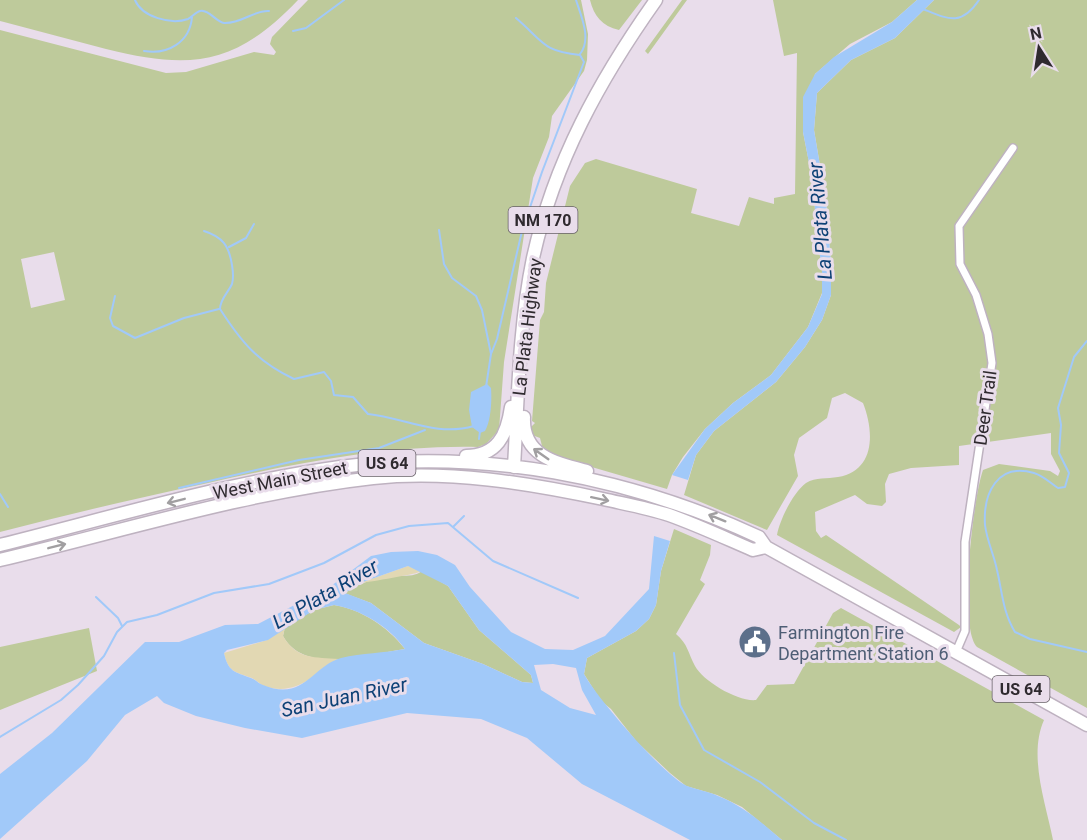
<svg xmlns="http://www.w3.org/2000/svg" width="1087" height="840" font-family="Roboto,sans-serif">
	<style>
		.green { fill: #beca9b; fill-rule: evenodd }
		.sand { fill: #e2d8b3 }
		.water { fill: #a1c9f9; fill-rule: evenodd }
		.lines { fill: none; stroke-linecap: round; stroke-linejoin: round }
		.stream { stroke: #a1c9f9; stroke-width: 2 }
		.minor-casing { stroke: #beb2c0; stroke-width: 10 }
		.trunk-casing { stroke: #beb2c0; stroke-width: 15 }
		.minor { stroke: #fff; stroke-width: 7 }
		.trunk { stroke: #fff; stroke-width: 12 }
		.oneway { stroke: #a19fa1 }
		.labels { text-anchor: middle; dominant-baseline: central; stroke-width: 6; stroke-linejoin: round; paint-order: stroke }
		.shield { fill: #e9ddeb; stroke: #676067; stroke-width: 1.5 }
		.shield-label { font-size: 16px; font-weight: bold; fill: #2f2a2f }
		.street-label { font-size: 18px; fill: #2f2a2f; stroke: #e9ddeb }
		.service-label { font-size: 18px; fill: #4e5e75; stroke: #e9ddeb; text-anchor: start }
		.water-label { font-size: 20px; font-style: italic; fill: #0d4176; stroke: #e9ddeb }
	</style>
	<rect width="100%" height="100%" fill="#e9ddeb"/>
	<path class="green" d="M0,0H298C235,66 191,70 106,49C72,40 38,31 4,22L0,21Z
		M308,0H581L588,34L587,60L584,71L552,116L549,137L533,178L504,362L499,430L486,444L478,447C386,445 298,463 208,483C138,498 69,514 0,532V30L166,73L186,72L254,52L274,55L276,52L270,44L272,37ZM54,252L65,300L31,308L21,259Z
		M590,0H642L619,30C602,26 594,16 590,0Z
		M682,0H687L648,54L645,51Z
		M773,0H917L892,22L850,44L815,74L803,132L814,188L816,236L822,266V293L808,327L771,375L733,403L705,429L683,457L672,475L667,489L554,456L542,446L540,438L532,435L531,427L535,423L532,421L540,320L544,312L546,283L570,186L585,163L596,159L697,189L691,213L739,226L749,197L774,204V198L795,194L797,53L784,56Z
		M934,0H1087V708L977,647C958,627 973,498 983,470L999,464L1050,471L1058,476L1060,471L1051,454V433L959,446V465L911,468L889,474L885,484L886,502L882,506L867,504L855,495L815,512L816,531L821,538L826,535L959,625L961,627L954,632L777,535C780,519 793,493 806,483C816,477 827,479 838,477C876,470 874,431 863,403L845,393L832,398L827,418L799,438L794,455L798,476L767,530L684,495L696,455L714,431L776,382L805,347L822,320L831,295V264L826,201L814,130L817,93L851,60L895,38Z
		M674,529L711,545L710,555L700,580L705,584L676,634C688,644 688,653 695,666C703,681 738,702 756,700L767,685L794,684L833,613L841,608L1044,720C1028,756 1046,804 1053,840H782L742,807L717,795L686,786L670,773L636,741L611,709L601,701L584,674L587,658L636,631L649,619L656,605L661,571Z
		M422,571L448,586L479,630L531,675L533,683L522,682L483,664L424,643L371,603L344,593C357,585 369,580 384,577C396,574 412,579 422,571Z
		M334,605C361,609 388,627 405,649C369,654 305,676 283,636L285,627L314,610Z
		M89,628L97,671L0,710V647Z"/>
	<path class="sand" d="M408,566L422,571C418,574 369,582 360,583Z
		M285,627L283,636C297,660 315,657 339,659C315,674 296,697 264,686C260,684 256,680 252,678C235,672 228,672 224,653L267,640Z"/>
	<path class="water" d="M917,0H934L895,38L851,60L817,93L814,130L826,201L831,264V295L822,320L805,347L776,382L714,431L696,455L688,480L672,475L705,429L733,403L771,375L808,327L822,294V266L816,236L814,188L803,132V97L815,74L834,57L892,22Z
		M487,384L491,388C492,400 491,421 485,431L480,433L472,427L469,410L471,392Z
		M654,536L670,541L661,571L656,605L649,619L636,631L587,658L584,674C597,698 664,776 687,786C697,790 708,791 718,796C744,806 762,823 782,840H690L582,784L527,738L481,719L407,713L302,738L245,728L196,716L164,703L157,696L125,715L87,761L0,839V774L52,733L145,642H179L225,625L258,624L331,586L371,556L391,552L418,551L437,555L455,565L470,587L511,632L545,649L573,650L605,636L649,589ZM408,566L448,586L479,630L531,675L533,683L522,682L483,664L424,643L371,603L345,593L360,583ZM334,605C360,609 390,627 405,649C384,653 362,653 341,658C312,666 304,702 263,685C259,684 256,680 251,678C235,672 228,672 224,653L227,650L268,640L314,610ZM553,664L576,668L582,690L596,715L570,708L541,690L534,665Z"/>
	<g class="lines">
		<path class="stream" d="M135,0C142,17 171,25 188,19C192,17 196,12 200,11C209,9 216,22 224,23C241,24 254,10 269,11
			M576,0C581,16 592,39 580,54
			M923,9C948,19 961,27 979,0
			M293,31L306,28L344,0
			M144,51C168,55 190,42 192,17
			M439,230L444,264L452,278L476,296L482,310L491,354L486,387
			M204,231C223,237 229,246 232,265C233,271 234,277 232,284C228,293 220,299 220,309C242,343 257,361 294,379L324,372L331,381L334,395L353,397L368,414C405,418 436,437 474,426
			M229,247L246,238L254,224
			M115,296L110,318L113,326L135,338L184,318L219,309
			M1087,341L1074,357L1058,408L1061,425L1059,453L1069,473L1065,487L1058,488C1050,483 1044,476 1034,473C997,462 983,494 985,525C987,541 994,555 997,570C1002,591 1003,613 1015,632L1030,639L1087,652
			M491,354L497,339L522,231L542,172L584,62L580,55C542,51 544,42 516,18
			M479,439L480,431
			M179,488L299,460L379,448L425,430
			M0,494L8,507
			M454,526L464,516
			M96,597L118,618L122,626
			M674,653L680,705L704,750L760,782L814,823L846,840
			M0,737L61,700L78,685L104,656L117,632L127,622L157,615L214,593L269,584L324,563L376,535L409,526L448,523L493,561L578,598"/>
		<defs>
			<path id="minor" d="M956,652L965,631V542L992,363L988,334L976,295L960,264L959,226L1013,148"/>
			<path id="trunk" d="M524,417C522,456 556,463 587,471
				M466,456C497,456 507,435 511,407
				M514,467C518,398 519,326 533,258C554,162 600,79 656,0
				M0,545C112,517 225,483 340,467C482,448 630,477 759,537L766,547L1087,725
				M0,560C123,531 247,492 373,478C449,470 528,483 603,499C625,504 648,508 669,515C697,525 725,538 753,550L766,547"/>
		</defs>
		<use href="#minor" class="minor-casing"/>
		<use href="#trunk" class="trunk-casing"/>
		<use href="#minor" class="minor"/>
		<use href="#trunk" class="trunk"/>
	</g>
	<defs><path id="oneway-shaft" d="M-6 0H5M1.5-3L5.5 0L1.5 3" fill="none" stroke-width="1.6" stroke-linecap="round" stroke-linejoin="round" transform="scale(1.5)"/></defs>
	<g class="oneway">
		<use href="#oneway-shaft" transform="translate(541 454) rotate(-145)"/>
		<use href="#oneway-shaft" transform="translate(600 499) rotate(12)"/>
		<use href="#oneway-shaft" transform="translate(176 501) rotate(166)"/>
		<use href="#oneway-shaft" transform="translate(717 518) rotate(-158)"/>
		<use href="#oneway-shaft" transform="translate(57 546) rotate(-14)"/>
	</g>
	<defs>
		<symbol id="civic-disc" viewBox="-11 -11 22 22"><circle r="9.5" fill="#5c6f8a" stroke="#e9ddeb"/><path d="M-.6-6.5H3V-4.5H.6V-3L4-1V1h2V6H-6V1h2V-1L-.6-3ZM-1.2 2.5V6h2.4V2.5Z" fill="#fff"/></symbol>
	</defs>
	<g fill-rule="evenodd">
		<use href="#civic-disc" x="736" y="623" width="38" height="38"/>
	</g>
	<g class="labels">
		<g class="shield">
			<rect x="508.5" y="207" width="69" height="26" rx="4.5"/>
			<rect x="358.5" y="450" width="57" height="26" rx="4.5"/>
			<rect x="992.5" y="676" width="57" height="26" rx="4.5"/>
		</g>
		<g class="shield-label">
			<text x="543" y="220">NM 170</text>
			<text x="387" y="463">US 64</text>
			<text x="1021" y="689">US 64</text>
		</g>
		<g class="street-label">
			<text transform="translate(527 327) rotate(-83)">La Plata Highway</text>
			<text transform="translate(985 408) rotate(-82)">Deer Trail</text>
			<text transform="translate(280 480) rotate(-11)">West Main Street</text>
		</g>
		<g class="service-label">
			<text x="778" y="632">Farmington Fire<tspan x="778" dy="21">Department Station 6</tspan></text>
		</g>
		<g class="water-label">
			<text transform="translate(820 221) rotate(-95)">La Plata River</text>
			<text transform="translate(325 594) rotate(-30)">La Plata River</text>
			<text transform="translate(344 697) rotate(-12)">San Juan River</text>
		</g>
	</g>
	<g transform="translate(1039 48) rotate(348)" stroke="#e9ddeb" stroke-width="4.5" paint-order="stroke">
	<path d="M0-4.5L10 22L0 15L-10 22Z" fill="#2f2a2f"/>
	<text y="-9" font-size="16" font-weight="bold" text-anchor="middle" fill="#2f2a2f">N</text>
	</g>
</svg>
